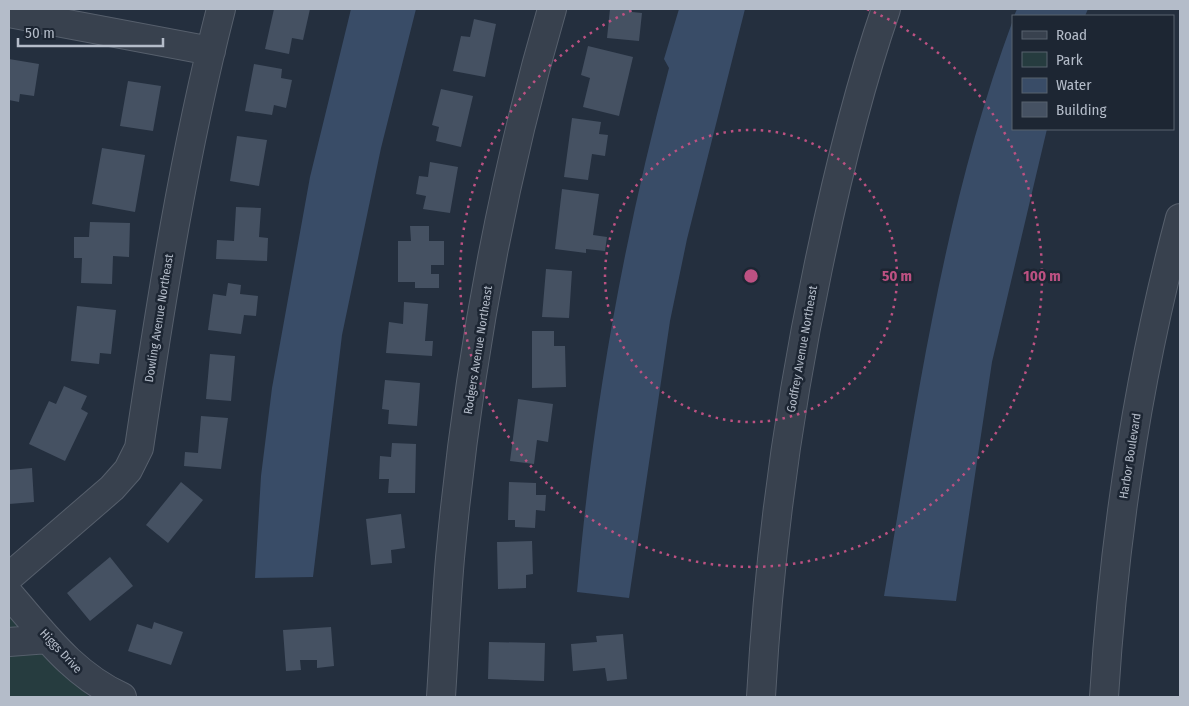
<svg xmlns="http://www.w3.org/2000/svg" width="1189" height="706" font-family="'Fira Sans Condensed',sans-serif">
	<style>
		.green { fill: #263c3f }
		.water { fill: #394c67 }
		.building { fill: #455162 }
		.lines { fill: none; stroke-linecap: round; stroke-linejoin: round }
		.minor-casing { stroke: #565f6c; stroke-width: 30 }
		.minor { stroke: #38414e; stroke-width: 28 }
		.ring { fill: none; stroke: #bd5182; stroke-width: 2.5; stroke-dasharray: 2.5 5 }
		.labels { text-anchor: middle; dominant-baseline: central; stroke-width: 5; stroke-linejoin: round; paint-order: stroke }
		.street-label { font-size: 12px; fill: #b4bcc9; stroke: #1d2633 }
		.centre { fill: #bd5182; stroke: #1d2633; stroke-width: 2.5 }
		.ring-label { font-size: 15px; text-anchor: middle; font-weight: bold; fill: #bd5182; stroke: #1d2633; stroke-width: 5; stroke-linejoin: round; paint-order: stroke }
	</style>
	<rect width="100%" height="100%" fill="#242f3e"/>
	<path class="green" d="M9,607L89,697H9Z"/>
	<path class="water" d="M351,9H416L381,148L342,335L313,577L255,578L261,476L272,388L310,177Z
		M679,9H745L687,239L670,321L629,598L577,592C592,415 623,240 669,68L664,59Z
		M1017,9H1088L1085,16H1014Z
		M1013,20V129H1047L992,362L956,601L884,596C917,402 944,205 1013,20Z"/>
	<path class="building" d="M274,9H310L303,40L292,38L289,54L265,49Z
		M610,9H632V12L642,13L639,41L607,38Z
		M474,19L496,24L485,77L453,71L461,36L470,37Z
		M588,46L633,57L619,116L583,107L590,78L581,75Z
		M9,59L39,64L34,96L20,94L19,102L9,100Z
		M254,64L282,69L281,78L292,80L286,108L274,105L272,115L245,111Z
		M128,81L161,86L153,131L120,126Z
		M441,89L473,96L461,147L436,141L439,127L432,125Z
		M572,118L601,122L599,134L608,135L605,156L592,154L588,180L564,177Z
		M237,136L267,140L259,186L230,181Z
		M102,148L145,155L135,212L92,204Z
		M430,162L458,167L450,213L423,209L426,196L416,194L419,176L428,177Z
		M562,189L599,194L593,235L607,237L605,251L586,249V253L555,249Z
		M236,207L261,208L259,237L268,238L267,261L216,259L217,240L234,241Z
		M90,222L130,223L129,257L113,256L112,284L81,283L82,258H74V237H89Z
		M410,226H429V241H444V265H431V274H439V288H415V282H398V241H411Z
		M546,269L572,271L569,318L542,317Z
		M228,283L241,285L240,294L258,296L256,316L244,315L241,334L208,330L213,294L226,296Z
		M404,302L428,304L425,341H433L432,356L386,353L389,322L403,324Z
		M77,306L116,310L111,354L100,353L99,364L71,361Z
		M532,331H554V346H565L566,387L532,388Z
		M210,354L235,356L231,401L206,399Z
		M385,380L420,383L417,426L388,424L389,410L382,409Z
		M64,386L87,396L81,409L88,413L65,461L29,444L49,401L56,404Z
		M518,399L553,404L548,442L537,440L534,464L510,461Z
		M201,416L228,418L221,469L184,466L185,452L198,453Z
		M392,443L416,444L415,493H388L389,479H379L380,456L391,457Z
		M32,468L34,502L9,504V470Z
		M181,482L203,500L168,543L146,525Z
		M509,482L536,483V495H546L545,511L536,510L535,528L515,527V520H508Z
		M401,514L405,548L391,550L392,563L371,565L366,519Z
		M532,541L533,574L526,575V588L498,589L497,542Z
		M110,557L133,586L90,621L67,593Z
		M154,622L183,632L171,665L128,651L137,624L152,629Z
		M331,627L334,666L317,668V660H300L301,670L286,671L283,630Z
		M623,634L627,679L607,681L605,668L573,671L571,644L597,642L596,636Z
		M489,642L545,643L544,681L488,679Z"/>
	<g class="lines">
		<defs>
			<path id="minor" d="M9,13L211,51
				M9,577L112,488L128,470L139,448C161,301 184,153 221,9
				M9,594C44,634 72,674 122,697
				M9,642L48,639
				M441,697C444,651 446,604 450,558C467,373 500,187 552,9
				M761,697C769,552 788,410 818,268C836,181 857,93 886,9
				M1104,697C1114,535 1138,375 1180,218"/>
		</defs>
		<use href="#minor" class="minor-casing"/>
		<use href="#minor" class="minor"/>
	</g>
	<g class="ring">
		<circle cx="751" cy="276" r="146"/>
		<path d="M867 9A291 291 0 1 1 635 9"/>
	</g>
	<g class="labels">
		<g class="street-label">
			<text transform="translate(159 318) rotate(-81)">Dowling Avenue Northeast</text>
			<text transform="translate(802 349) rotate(-80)">Godfrey Avenue Northeast</text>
			<text transform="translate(478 350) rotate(-81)">Rodgers Avenue Northeast</text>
			<text transform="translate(1130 456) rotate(-81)">Harbor Boulevard</text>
			<text transform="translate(61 651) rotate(47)">Higgs Drive</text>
		</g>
	</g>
	<circle cx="751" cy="276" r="8" class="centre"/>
	<g class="ring-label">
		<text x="897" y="281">50 m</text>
		<text x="1042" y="281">100 m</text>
	</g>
	<rect width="1189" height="706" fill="none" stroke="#b4bcc9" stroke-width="20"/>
	<rect x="1012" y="15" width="162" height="115" fill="#1d2633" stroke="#59626f"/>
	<rect x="1022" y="31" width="25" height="8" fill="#38414e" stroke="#59626f"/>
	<text x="1056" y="40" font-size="15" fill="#b4bcc9">Road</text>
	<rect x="1022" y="52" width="25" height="15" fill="#263c3f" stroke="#59626f"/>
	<text x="1056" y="65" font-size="15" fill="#b4bcc9">Park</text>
	<rect x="1022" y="78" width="25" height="15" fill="#394c67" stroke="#59626f"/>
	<text x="1056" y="90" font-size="15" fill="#b4bcc9">Water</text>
	<rect x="1022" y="102" width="25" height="15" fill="#455162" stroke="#59626f"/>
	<text x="1056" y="115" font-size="15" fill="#b4bcc9">Building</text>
	<path d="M18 38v8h145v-8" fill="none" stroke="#b4bcc9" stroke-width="2.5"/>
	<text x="25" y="38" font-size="15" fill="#b4bcc9" stroke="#1d2633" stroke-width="4" paint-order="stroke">50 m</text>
</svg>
